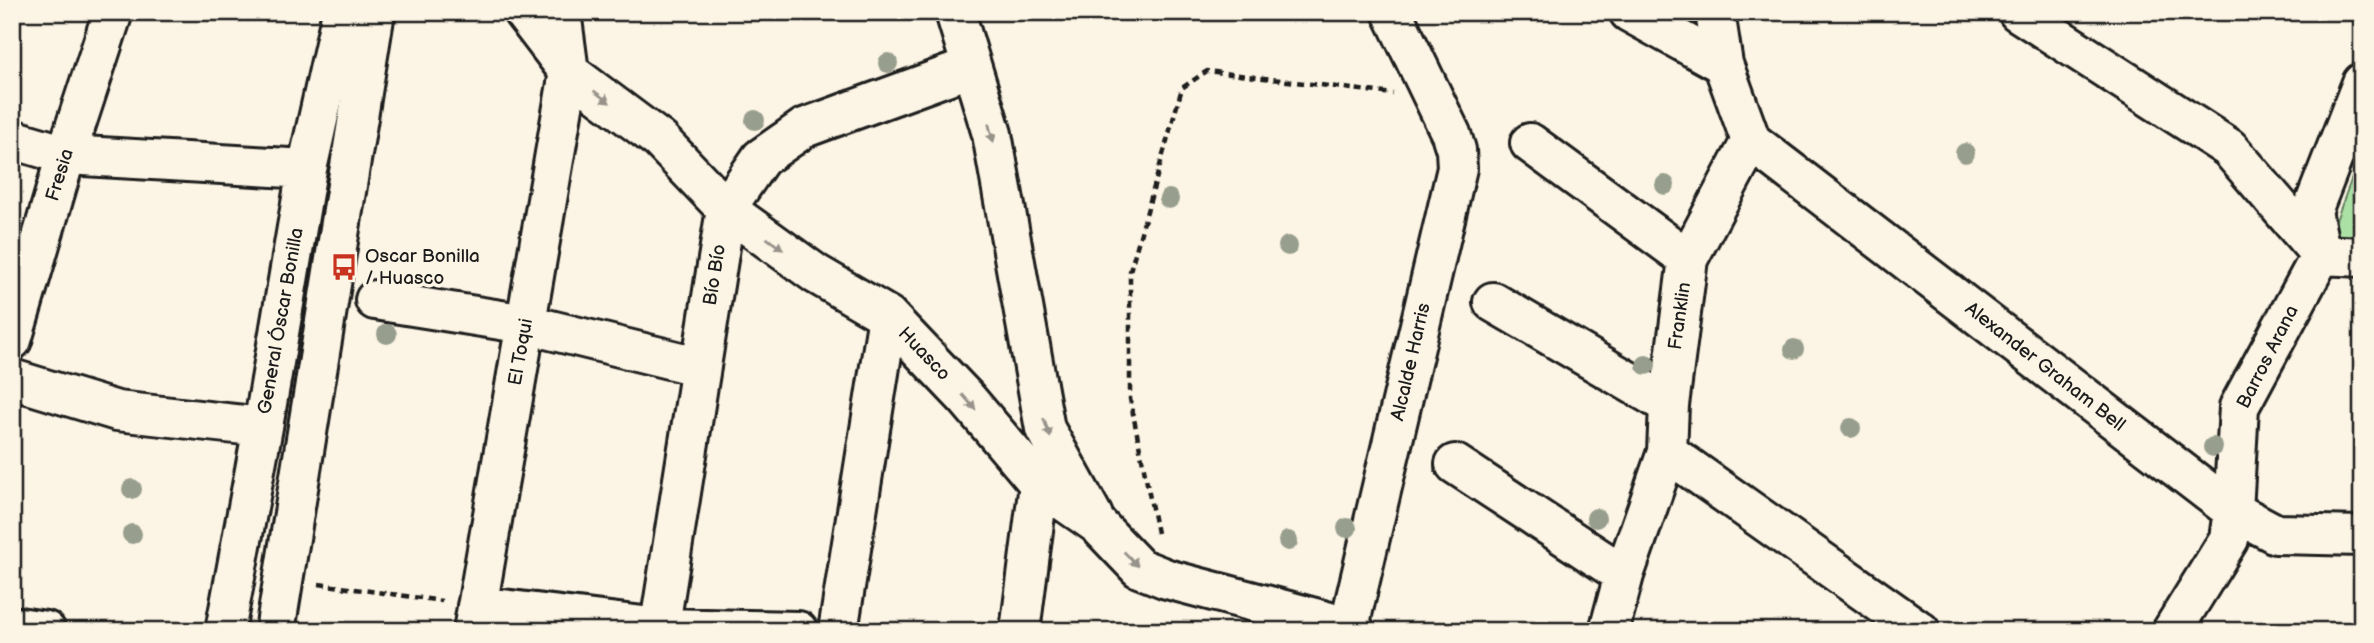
<svg xmlns="http://www.w3.org/2000/svg" width="2374" height="643" font-family="'Balsamiq Sans',sans-serif">
	<style>
		.green { fill: #abe1a4; stroke: #647e60; stroke-width: 2 }
		.lines { fill: none; stroke-linecap: round; stroke-linejoin: round }
		.street-casing { stroke: #1c1c1c; stroke-width: 44 }
		.secondary-casing { stroke: #1c1c1c; stroke-width: 44 }
		.path { stroke: #1c1c1c; stroke-width: 4.5; stroke-dasharray: 7 5; stroke-linecap: butt }
		.street { stroke: #fcf5e5; stroke-width: 38 }
		.secondary { stroke: #fcf5e5; stroke-width: 38 }
		.tree { fill: #989e8d }
		.oneway { fill: #97938b }
		.labels { text-anchor: middle; dominant-baseline: central; stroke-width: 7; stroke-linejoin: round; paint-order: stroke }
		.street-label { font-size: 19px; fill: #1c1c1c; stroke: #fcf5e5 }
		.poi-label { font-size: 19px; fill: #1c1c1c; stroke: #fcf5e5; text-anchor: start }
	</style>
	<rect width="100%" height="100%" fill="#fcf5e5"/>
	<filter id="ink" filterUnits="userSpaceOnUse"><feTurbulence type="fractalNoise" baseFrequency=".0143" numOctaves="2"/><feDisplacementMap in="SourceGraphic" scale="14" xChannelSelector="R" yChannelSelector="G"/><feConvolveMatrix kernelMatrix="1 2 1 2 8 2 1 2 1" color-interpolation-filters="sRGB"/></filter>
	<g filter="url(#ink)">
		<path class="green" d="M2362,151V242L2329,239Z"/>
		<g class="lines">
			<defs>
				<path id="street" d="M523,12L569,72L660,140L726,209L816,274L888,316L967,399L1039,484L1097,524L1139,568L1167,579L1349,627L1355,631
					M955,12L992,134L1045,429L1093,516
					M1629,12L1723,64
					M2018,12L2229,148L2321,255L2362,257
					M12,139L66,155L307,169
					M1751,141L2233,511L2276,534L2362,536
					M1530,143L1688,259
					M375,300L526,324L701,367
					M1493,302L1669,405
					M12,379L117,411L263,427
					M1667,452L1920,631
					M1455,464L1624,575
					M477,606L660,628L798,631
					M12,626L46,631
					M225,631L263,427L307,169L342,12
					M473,631L569,72L561,12
					M659,631L726,209L761,158L804,128L971,67
					M838,631L888,316
					M1020,631L1039,484
					M1609,631L1624,575L1667,452L1669,405L1688,259L1751,141L1723,64L1715,12
					M2172,631L2229,539L2233,511L2239,407L2321,255L2312,211L2362,83"/>
				<path id="secondary" d="M12,340L66,155L113,12
					M275,631L375,12
					M1345,631L1349,627L1457,168L1456,150L1451,134L1392,12"/>
			</defs>
			<use href="#street" class="street-casing"/>
			<use href="#secondary" class="secondary-casing"/>
			<path class="path" d="M1157,533L1130,399V271L1182,88L1207,71L1393,94
				M319,584L442,601"/>
			<use href="#street" class="street"/>
			<use href="#secondary" class="secondary"/>
		</g>
		<g class="tree">
			<circle cx="888" cy="63" r="10"/>
			<circle cx="755" cy="120" r="10"/>
			<circle cx="1965" cy="153" r="10"/>
			<circle cx="1665" cy="185" r="10"/>
			<circle cx="1169" cy="199" r="10"/>
			<circle cx="1288" cy="246" r="10"/>
			<circle cx="387" cy="334" r="10"/>
			<circle cx="1794" cy="349" r="10"/>
			<circle cx="1646" cy="365" r="10"/>
			<circle cx="1851" cy="428" r="10"/>
			<circle cx="2213" cy="447" r="10"/>
			<circle cx="132" cy="489" r="10"/>
			<circle cx="1596" cy="518" r="10"/>
			<circle cx="1347" cy="528" r="10"/>
			<circle cx="132" cy="534" r="10"/>
			<circle cx="1288" cy="541" r="10"/>
		</g>
		<defs><path id="oneway-solid" d="M-6-.8H1V-3.2L6.5 0L1 3.2V.8H-6Z" transform="scale(1.75)"/></defs>
		<g class="oneway">
			<use href="#oneway-solid" transform="translate(602 97) rotate(37)"/>
			<use href="#oneway-solid" transform="translate(991 133) rotate(76)"/>
			<use href="#oneway-solid" transform="translate(775 244) rotate(36)"/>
			<use href="#oneway-solid" transform="translate(969 402) rotate(49)"/>
			<use href="#oneway-solid" transform="translate(1047 428) rotate(70)"/>
			<use href="#oneway-solid" transform="translate(1131 559) rotate(46)"/>
		</g>
	</g>
	<defs>
		<symbol id="bus-bare" viewBox="-9 -9 18 18"><path d="M-5-6H5V4H4V6H2V4H-2V6H-4V4H-5ZM-3.5-4V0h7V-4ZM-3.5 1.2v1.5H-2V1.2ZM2 1.2v1.5H3.5V1.2Z" fill="#c8321e" stroke="#fcf5e5" stroke-width="2.5" paint-order="stroke"/></symbol>
	</defs>
	<g fill-rule="evenodd">
		<use href="#bus-bare" x="325" y="248" width="38" height="38"/>
	</g>
	<g class="labels">
		<g class="street-label">
			<text transform="translate(60 175) rotate(-73)">Fresia</text>
			<text transform="translate(715 275) rotate(-81)">Bío Bío</text>
			<text transform="translate(1680 316) rotate(-82)">Franklin</text>
			<text transform="translate(281 321) rotate(-80)">General Óscar Bonilla</text>
			<text transform="translate(521 352) rotate(-80)">El Toqui</text>
			<text transform="translate(924 354) rotate(46)">Huasco</text>
			<text transform="translate(2268 357) rotate(-63)">Barros Arana</text>
			<text transform="translate(1411 362) rotate(-77)">Alcalde Harris</text>
			<text transform="translate(2045 367) rotate(38)">Alexander Graham Bell</text>
		</g>
		<g class="poi-label">
			<text x="365" y="256">Oscar Bonilla<tspan x="365" dy="22">/ Huasco</tspan></text>
		</g>
	</g>
	<rect width="2374" height="643" fill="none" stroke="#fcf5e5" stroke-width="42"/>
	<rect x="21" y="21" width="2332" height="601" fill="none" stroke="#1c1c1c" stroke-width="2.5" filter="url(#ink)"/>
</svg>
